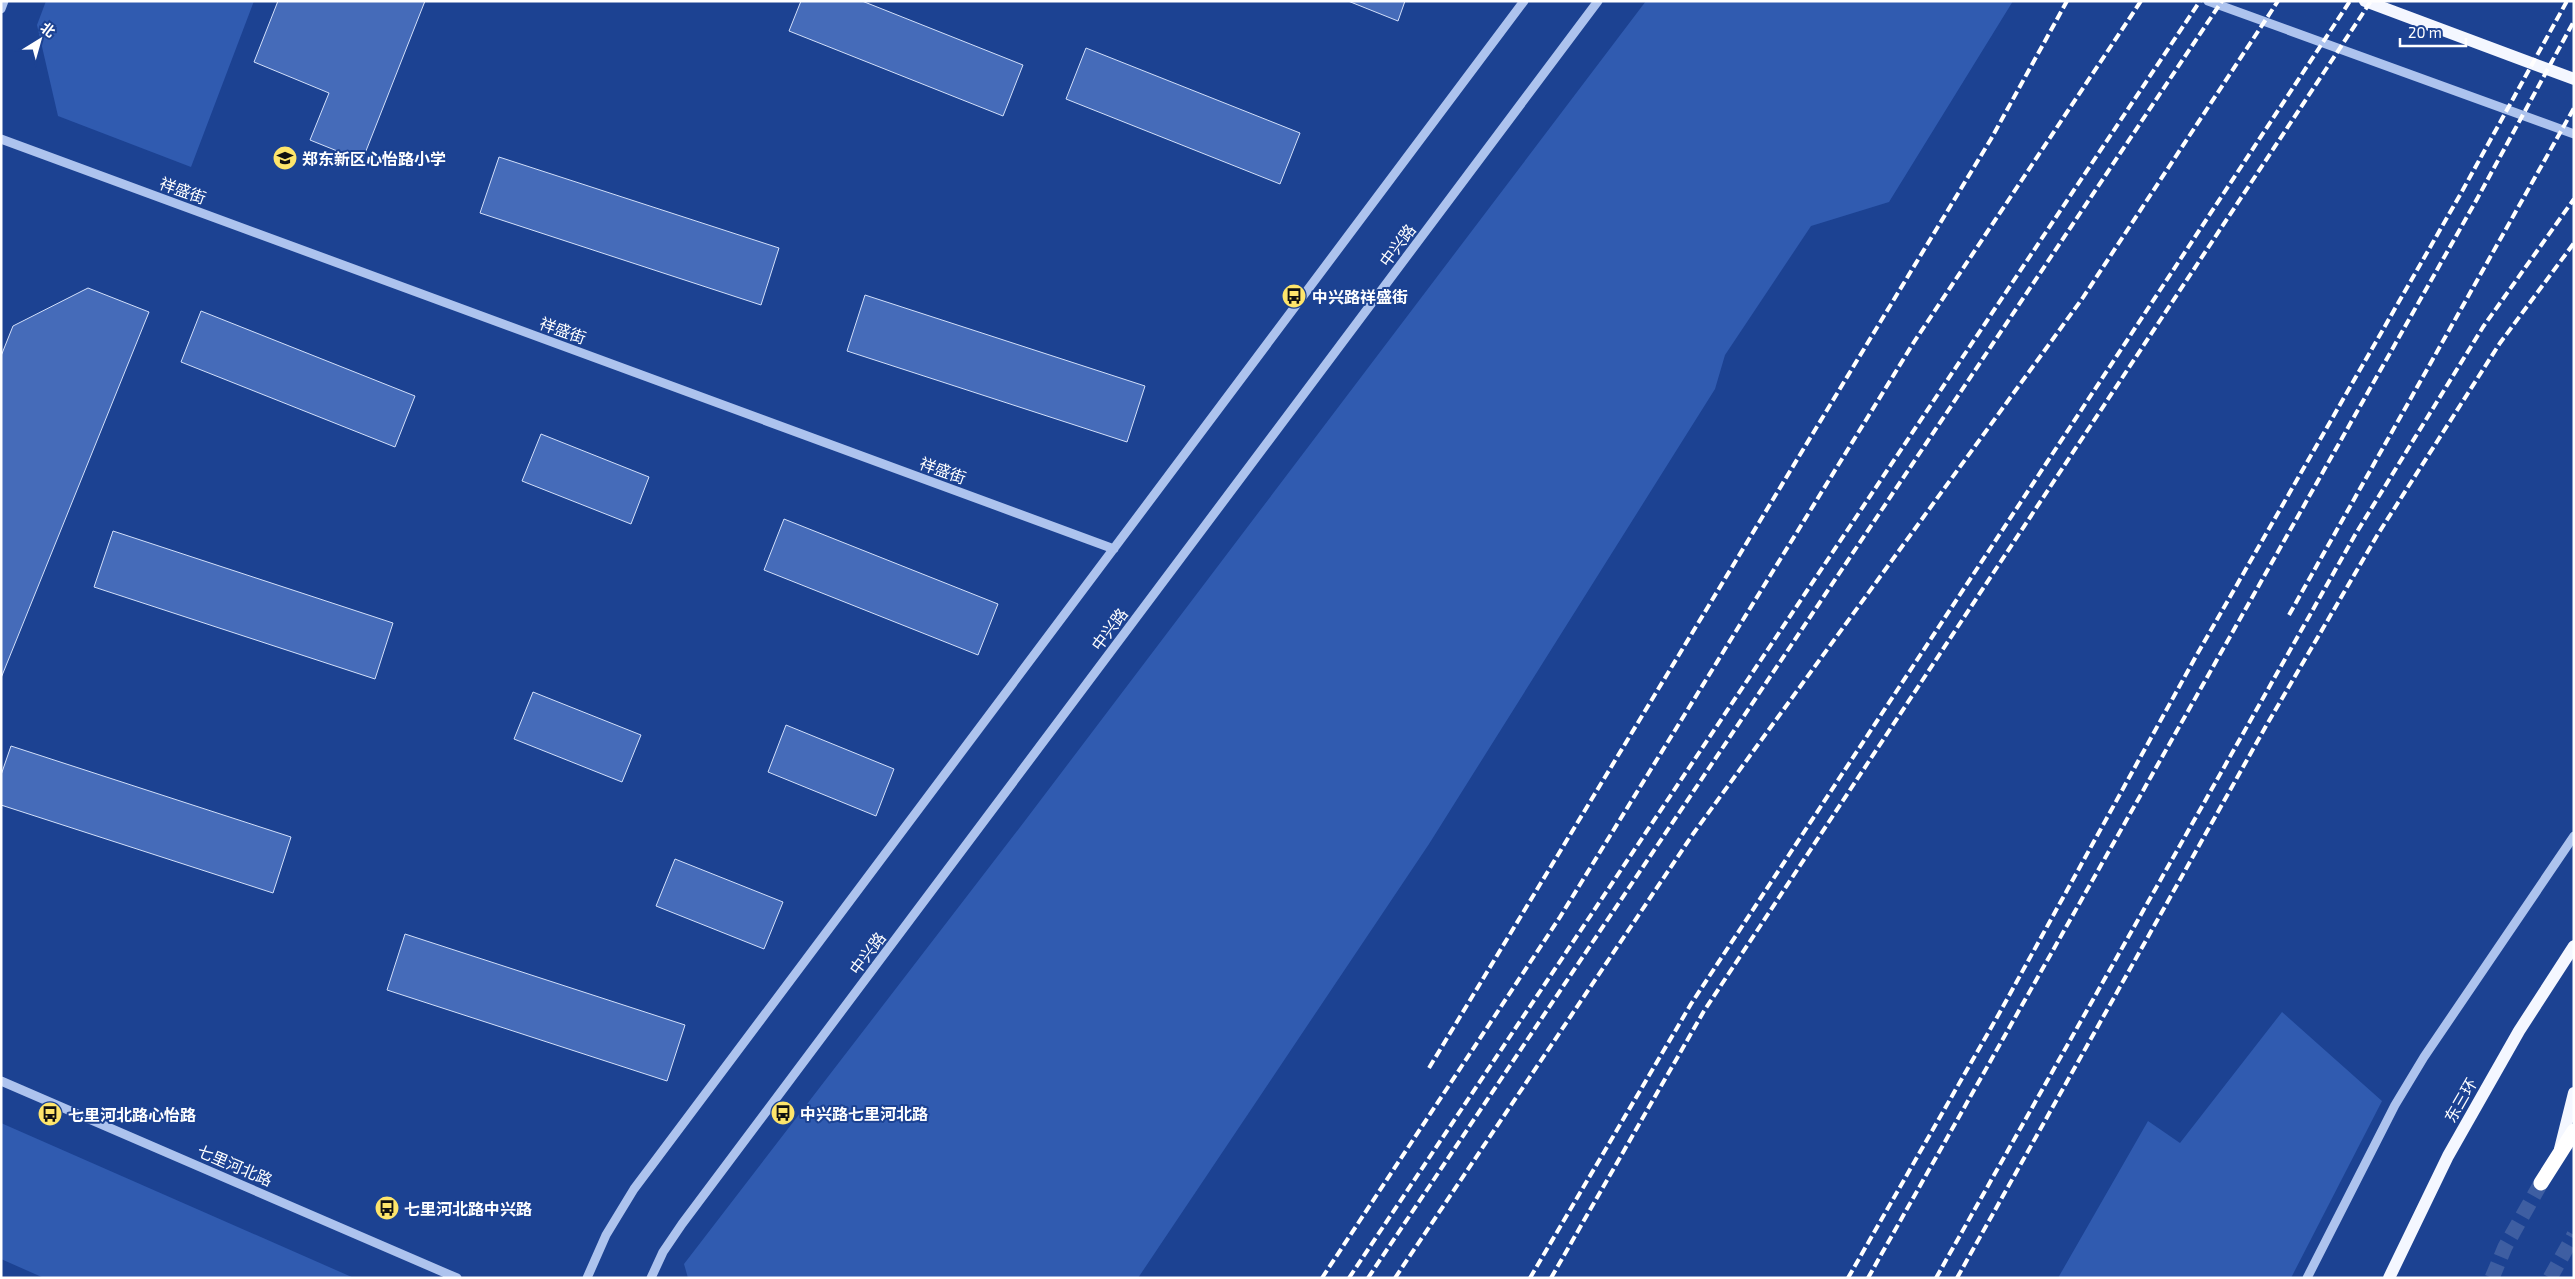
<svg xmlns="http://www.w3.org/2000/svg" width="2575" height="1279" font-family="'Exo 2','Noto Sans SC',sans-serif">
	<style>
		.green { fill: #305bb0 }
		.building { fill: #456bb9; stroke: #d3e0fa }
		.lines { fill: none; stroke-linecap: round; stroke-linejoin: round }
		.highway-tunnel { stroke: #3e5ea2; stroke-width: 15; stroke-dasharray: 15 8; stroke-linecap: butt }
		.minor { stroke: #adc3ee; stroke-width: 9 }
		.major { stroke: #f4f7ff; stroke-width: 12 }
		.highway { stroke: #fff; stroke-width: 15 }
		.rail { stroke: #fff; stroke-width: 4; stroke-dasharray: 9 4; stroke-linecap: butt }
		.labels { text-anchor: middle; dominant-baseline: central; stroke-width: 4; stroke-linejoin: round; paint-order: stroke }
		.poi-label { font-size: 16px; font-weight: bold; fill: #fff; stroke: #1c4292; text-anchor: start }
		.street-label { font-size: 16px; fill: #fff; stroke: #1c4292 }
	</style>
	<rect width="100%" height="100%" fill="#1c4292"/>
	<path class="green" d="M46,1H254L191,167L58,116L37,25Z
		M1646,1H2013L1889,202L1811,226L1725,355L1715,389L1429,844L1138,1278H688L684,1264L1024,822Z
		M2282,1012L2382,1101L2291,1278H2058L2148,1121L2180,1143Z
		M1,1123L354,1278H44L1,1259Z"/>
	<path class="building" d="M278,1H425L362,161L310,140L329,93L254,62Z
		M801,1H862L1023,65L1003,116L789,31Z
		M1348,1H1405L1398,21Z
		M1086,48L1300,133L1280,184L1066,99Z
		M499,157L779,248L761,305L480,213Z
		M88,288L149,312L1,678V356L13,326Z
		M865,295L1145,386L1127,442L847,351Z
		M201,311L415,396L395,447L181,362Z
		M541,434L649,477L631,524L522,481Z
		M784,519L998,604L978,655L764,570Z
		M113,531L393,623L375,679L94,587Z
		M533,692L641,735L622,782L514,739Z
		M786,725L894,769L876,816L768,772Z
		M11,746L291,837L273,893L1,805V775Z
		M675,859L783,902L764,949L656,906Z
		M405,934L685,1025L667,1081L387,990Z"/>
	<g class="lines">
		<path class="highway-tunnel" d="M2492,1278L2505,1247L2541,1183
			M2550,1278L2574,1235"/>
		<path class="minor" d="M2208,1L2574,134
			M1,9L4,1
			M1,139L1114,549
			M1,1081L457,1278
			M587,1278L606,1235L634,1189L1524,1
			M651,1278L663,1252L682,1224L1598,1
			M2307,1278L2395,1105L2424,1057L2574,836"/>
		<path class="major" d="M2365,1L2574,79
			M2560,1149L2574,1093
			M2389,1278L2448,1156L2519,1031L2574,946"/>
		<path class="highway" d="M2541,1183L2574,1131"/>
		<path class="rail" d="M2289,615L2574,108
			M1429,1068L1991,139L2067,1
			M1322,1278L1560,917L1914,342L2141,1
			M1349,1278L2200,1
			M1368,1278L2222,1
			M1395,1278L1693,834L2082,299L2278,1
			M1530,1278L1691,1004L2350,1
			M1551,1278L1704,1011L2371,1
			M1848,1278L2000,1012L2195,658L2460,195L2567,1
			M1868,1278L2477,199L2574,21
			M1936,1278L2355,535L2483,327L2574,199
			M1957,1278L2266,726L2378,534L2500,343L2574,243"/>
	</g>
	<defs>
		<symbol id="school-disc" viewBox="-11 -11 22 22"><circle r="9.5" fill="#fee56b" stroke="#1c4292"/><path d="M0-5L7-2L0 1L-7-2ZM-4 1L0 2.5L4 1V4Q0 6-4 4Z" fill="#111"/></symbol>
		<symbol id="bus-disc" viewBox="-11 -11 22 22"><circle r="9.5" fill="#fee56b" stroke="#1c4292"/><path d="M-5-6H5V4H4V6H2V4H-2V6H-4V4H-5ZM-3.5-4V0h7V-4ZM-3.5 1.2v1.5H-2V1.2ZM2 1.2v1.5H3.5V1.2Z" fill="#111"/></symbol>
	</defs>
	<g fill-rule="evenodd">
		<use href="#school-disc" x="271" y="144" width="28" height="28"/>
		<use href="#bus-disc" x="1280" y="282" width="28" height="28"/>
		<use href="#bus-disc" x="769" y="1099" width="28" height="28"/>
		<use href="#bus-disc" x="36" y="1100" width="28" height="28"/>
		<use href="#bus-disc" x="373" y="1194" width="28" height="28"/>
	</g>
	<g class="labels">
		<g class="poi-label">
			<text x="302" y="158">郑东新区心怡路小学</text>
			<text x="1312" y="296">中兴路祥盛街</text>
			<text x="800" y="1113">中兴路七里河北路</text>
			<text x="68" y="1114">七里河北路心怡路</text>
			<text x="404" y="1208">七里河北路中兴路</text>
		</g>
		<g class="street-label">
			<text transform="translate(183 190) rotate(20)">祥盛街</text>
			<text transform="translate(1397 245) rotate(-53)">中兴路</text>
			<text transform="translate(563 330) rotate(20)">祥盛街</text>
			<text transform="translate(943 470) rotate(20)">祥盛街</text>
			<text transform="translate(1109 629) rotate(-53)">中兴路</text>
			<text transform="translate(867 953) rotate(-53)">中兴路</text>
			<text transform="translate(2460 1100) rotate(-60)">东三环</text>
			<text transform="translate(235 1165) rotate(23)">七里河北路</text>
		</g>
	</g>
	<rect width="2575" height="1279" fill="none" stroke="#ffffff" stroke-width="5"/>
	<g transform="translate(40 40) rotate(37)" stroke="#1c4292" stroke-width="4" paint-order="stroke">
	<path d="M0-4L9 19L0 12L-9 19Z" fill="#ffffff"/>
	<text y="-8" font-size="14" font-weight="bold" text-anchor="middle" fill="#ffffff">北</text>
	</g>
	<path d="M2400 38v8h66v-8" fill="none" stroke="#ffffff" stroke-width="2.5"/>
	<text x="2408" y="38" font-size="15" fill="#ffffff" stroke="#1c4292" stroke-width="4" paint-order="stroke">20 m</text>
</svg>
